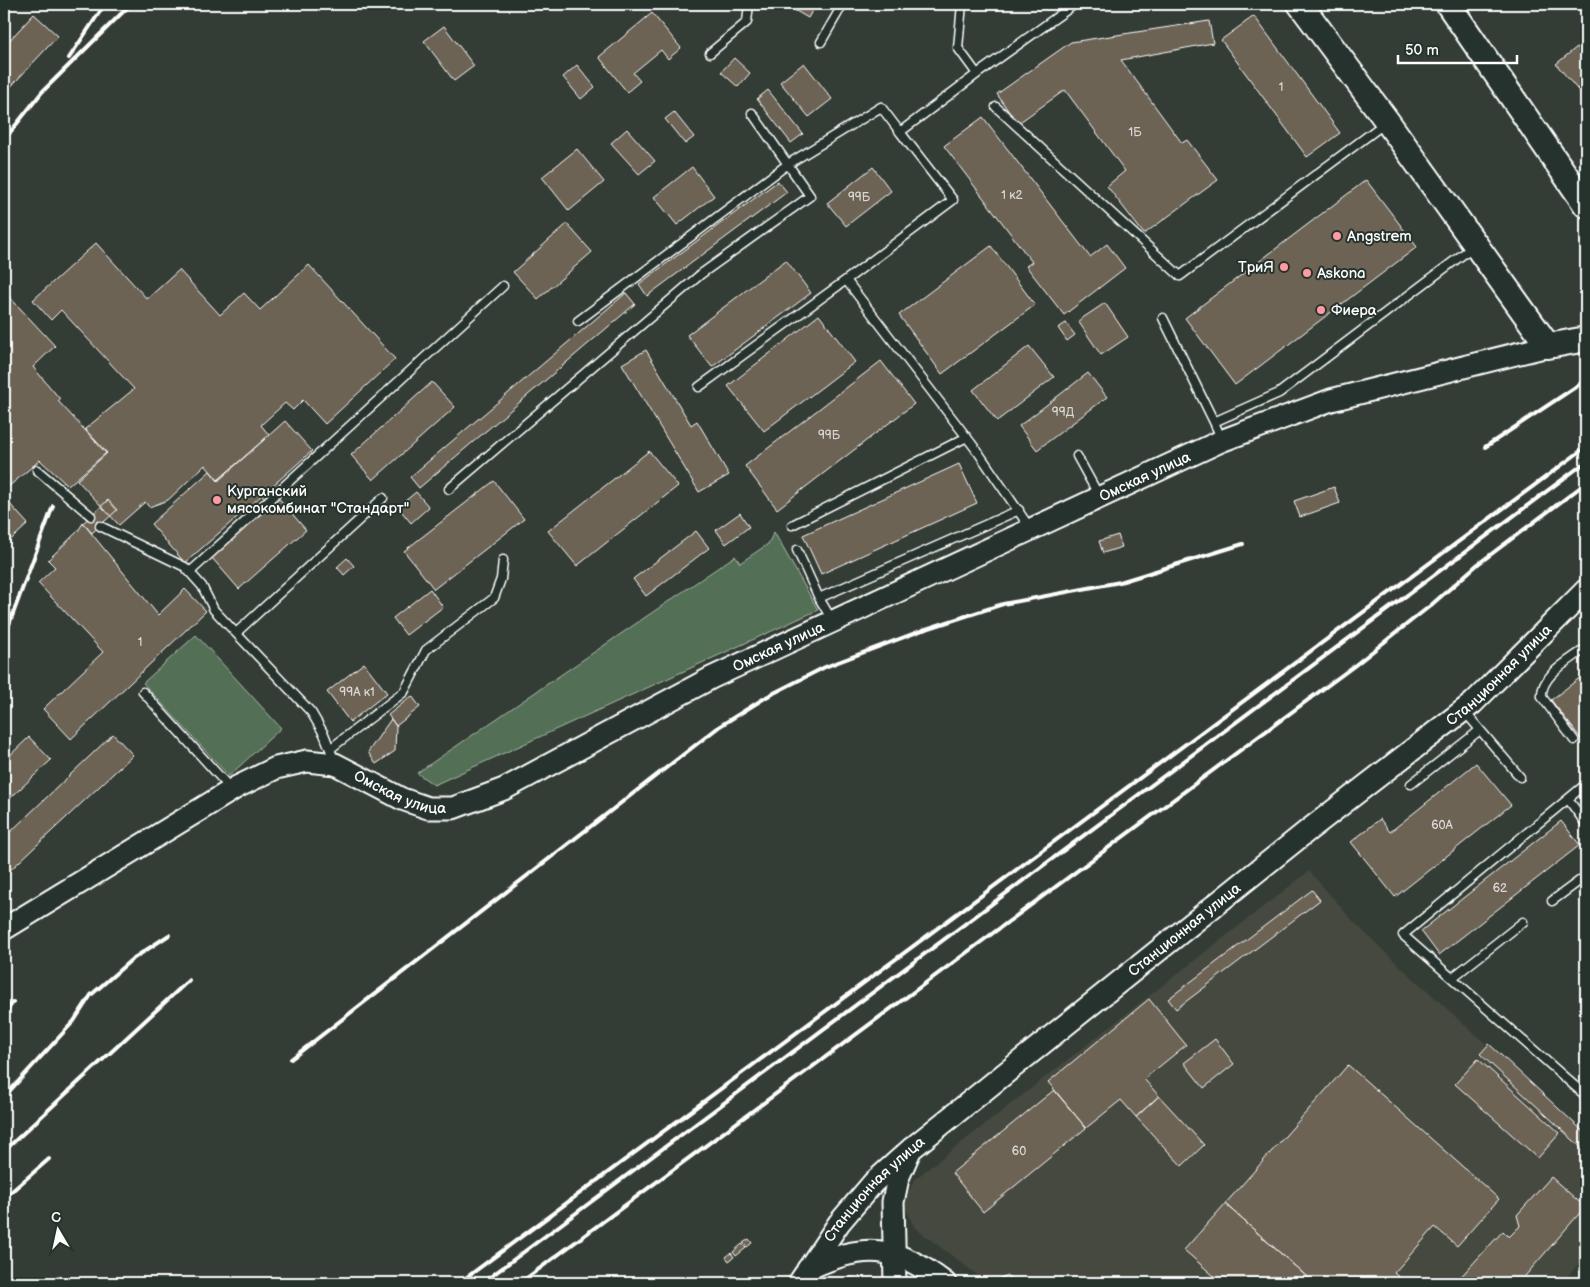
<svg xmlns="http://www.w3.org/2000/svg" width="1590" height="1287" font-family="'Balsamiq Sans',sans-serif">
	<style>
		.built { fill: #45493f }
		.green { fill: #537057; stroke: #a9b8ab }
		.building { fill: #6c6455; stroke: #fff }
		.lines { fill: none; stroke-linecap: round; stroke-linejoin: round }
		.service-casing { stroke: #fff; stroke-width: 11 }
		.secondary-casing { stroke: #fff; stroke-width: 25 }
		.primary-casing { stroke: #fff; stroke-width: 28 }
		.service { stroke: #26332d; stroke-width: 8 }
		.secondary { stroke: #26332d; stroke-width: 21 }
		.primary { stroke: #26332d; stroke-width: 24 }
		.rail { stroke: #fff; stroke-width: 4 }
		.poi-dot { fill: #ff9aa2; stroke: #26332d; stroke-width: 2 }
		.labels { text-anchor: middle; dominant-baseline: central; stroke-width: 4; stroke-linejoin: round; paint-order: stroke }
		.number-label { font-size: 12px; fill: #dad8d4 }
		.poi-label { font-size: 15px; fill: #fff; stroke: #26332d; text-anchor: start }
		.street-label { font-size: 15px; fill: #fff; stroke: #26332d }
	</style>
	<rect width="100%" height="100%" fill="#343d35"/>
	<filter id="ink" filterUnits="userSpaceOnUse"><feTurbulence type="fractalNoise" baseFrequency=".02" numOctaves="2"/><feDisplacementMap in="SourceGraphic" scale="10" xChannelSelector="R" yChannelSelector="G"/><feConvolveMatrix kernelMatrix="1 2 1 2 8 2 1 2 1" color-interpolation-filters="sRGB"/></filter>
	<g filter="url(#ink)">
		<path class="built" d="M1309,871L1354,922L1391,958L1586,1135V1255L1562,1283H988L915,1228L903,1203L915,1179Z"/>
		<path class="green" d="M774,532L818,610L434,785L417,773L735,556L740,563L768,544Z
			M196,635L281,728L229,776L143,683Z
			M853,1277L863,1283H833L839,1279Z"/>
		<path class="building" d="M383,4H397L389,11Z
			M784,4H816L808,18Z
			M652,13L681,48L668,59L661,50L633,73L640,81L627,92L599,57Z
			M34,14L58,36L4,94V46Z
			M1254,16L1340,133L1307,157L1221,40Z
			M1209,21L1213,43L1121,60L1182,143L1187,140L1218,180L1144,234L1107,186L1125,171L1065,90L1017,124L997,94L1071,42Z
			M444,26L474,66L454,81L424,41Z
			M1577,47L1586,59V81L1577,89L1556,64Z
			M734,58L750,73L738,87L721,72Z
			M804,63L832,99L809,117L780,82Z
			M577,65L595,87L581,99L563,77Z
			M1586,81V100L1577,89Z
			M768,90L803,134L791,143L757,99Z
			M674,112L694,137L685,144L665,119Z
			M983,117L1090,257L1107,244L1125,268L1064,315L1026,266L1032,262L944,146Z
			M627,129L655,161L639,174L611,143Z
			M577,149L604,182L569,211L542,177Z
			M692,167L714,196L677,225L654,197Z
			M873,167L891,191L846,226L827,203Z
			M1366,180L1417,247L1235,385L1185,318Z
			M778,181L787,192L647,296L639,284Z
			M567,224L592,252L538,299L513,272Z
			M96,243L147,299L179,270L220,315L244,293L260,310L309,265L395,359L325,424L303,400L293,410L285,403L261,425L269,435L218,480L205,465L168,500L149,507L145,502L119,525L77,480L107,453L85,429L134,389L61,310L51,320L33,300Z
			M991,246L1035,305L942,374L899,315Z
			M786,260L811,293L712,367L687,335Z
			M4,291L55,346L33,367L60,399L58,401L106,453L68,486L40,460L7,488L4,485Z
			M626,293L635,304L419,488L410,477Z
			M1105,303L1128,337L1101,355L1078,321Z
			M819,315L855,362L764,431L728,386Z
			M1066,323L1075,335L1067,341L1058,328Z
			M1029,346L1054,377L997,421L973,390Z
			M646,350L691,425L697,421L729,475L699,492L622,364Z
			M881,361L914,404L777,509L745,466Z
			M1088,373L1107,397L1037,450L1019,426Z
			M432,382L455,407L373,480L351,455Z
			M285,421L312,451L270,488L306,530L239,589L212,558L270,505L262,495L185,563L151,524L210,471L218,481Z
			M649,451L678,486L577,566L548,531Z
			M959,464L977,503L821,574L803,535Z
			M494,481L524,519L434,589L404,551Z
			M1334,487L1340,503L1300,517L1294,501Z
			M416,492L429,507L411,523L398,507Z
			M108,500L117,510L92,533L83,523Z
			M9,503L28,524L4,546V508Z
			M740,513L749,527L726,544L716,530Z
			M83,523L158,615L185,589L206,611L71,739L43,709L103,652L38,583L55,567L48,560L78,531Z
			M696,531L709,548L646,596L633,579Z
			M1118,535L1122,547L1103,553L1099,541Z
			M347,558L354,566L344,575L337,567Z
			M430,589L443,607L406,635L393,618Z
			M364,663L387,693L350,722L327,692Z
			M1586,673V745L1551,700Z
			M412,696L420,707L396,726L388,715Z
			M391,719L396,726L395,751L376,764L368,752Z
			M113,734L133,755L4,876V838Z
			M29,737L51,760L4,804V761Z
			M1476,763L1511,805L1395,897L1351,842L1380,819L1390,832Z
			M1561,821L1580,845L1439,955L1421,931Z
			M1312,890L1320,900L1176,1009L1168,999Z
			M1149,999L1186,1045L1144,1079L1159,1096L1136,1117L1121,1100L1086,1128L1048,1082Z
			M1215,1039L1234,1064L1204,1088L1184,1063Z
			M1489,1044L1586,1134V1152L1480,1054Z
			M1478,1059L1560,1133L1538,1158L1455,1084Z
			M1348,1065L1499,1199L1457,1246L1435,1227L1394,1273L1406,1283H1314L1225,1204Z
			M1054,1090L1086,1128L983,1212L952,1173Z
			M1159,1096L1204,1145L1182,1166L1136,1117Z
			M1551,1177L1585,1207L1519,1283H1455L1503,1231L1509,1237L1520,1226L1517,1215Z
			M1225,1204L1314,1283H1222L1184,1250Z
			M749,1239L752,1243L747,1247L743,1243Z
			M742,1244L746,1248L736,1256L733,1252Z
			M731,1253L734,1257L729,1261L726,1257Z"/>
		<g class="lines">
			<defs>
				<path id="service" d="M821,42L843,4
					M710,53L747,22L749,4
					M977,74L1075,4
					M996,107L1180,276L1385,123
					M900,132L953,200L846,280L978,452L1030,528
					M1163,318L1214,422
					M578,321L788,164L881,107L900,132L977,74L958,48L962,4
					M699,387L846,280
					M1221,438L1214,422L1279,393L1474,246
					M1077,456L1099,496
					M37,470L91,516
					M449,489L701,274L810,196L752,113
					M792,525L967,437
					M100,526L185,567L202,586L214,610L311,712L324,734L335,762
					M797,550L819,598L1019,510
					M190,572L503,286
					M819,598L832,620
					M236,633L383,498
					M143,692L231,789
					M1465,712L1520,777
					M1574,740L1542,697C1540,675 1571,660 1586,648
					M330,749L404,692L426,650L494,598L501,579L503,560
					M1411,784L1480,730
					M1586,784L1403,935L1586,1096
					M1568,799L1586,824
					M1552,901L1586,876
					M1452,978L1523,922
					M1002,1283L1006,1281"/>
				<g id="secondary">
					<path id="s1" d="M4,929L237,787L276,768L307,761L335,764L402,799L428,808H453L504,789L711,678L1221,441L1331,400L1548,346"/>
					<path d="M808,1269C864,1242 895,1245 945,1283"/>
					<path id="s2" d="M799,1283L839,1223L873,1183L911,1149L1306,832L1473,703L1586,590"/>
					<path d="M895,1283L893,1202L898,1178L909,1153"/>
				</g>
				<path id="primary" d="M1300,4L1387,121L1548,346L1586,339
					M1448,4L1586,205"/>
			</defs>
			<use href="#service" class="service-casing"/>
			<use href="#secondary" class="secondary-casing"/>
			<use href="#primary" class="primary-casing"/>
			<use href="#service" class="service"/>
			<use href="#secondary" class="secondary"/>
			<use href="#primary" class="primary"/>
			<path class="rail" d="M69,58L105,4
				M4,140L42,92L131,4
				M1485,447L1586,380
				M4,638L53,506
				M4,1015L13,1002
				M291,1059L720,726L768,696L825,667L923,630L1003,604L1120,582L1243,544
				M4,1097L74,1021L91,995L131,960L169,935
				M4,1151L189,980
				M4,1198L49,1159
				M459,1283L1586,447
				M482,1283L1586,462
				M520,1283L1354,666L1430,606L1478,564L1586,483"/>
		</g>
	</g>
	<g class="poi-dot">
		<circle cx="1337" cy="236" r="5"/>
		<circle cx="1284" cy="267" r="5"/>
		<circle cx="1307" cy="273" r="5"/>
		<circle cx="1321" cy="310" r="5"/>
		<circle cx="217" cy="500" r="5"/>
	</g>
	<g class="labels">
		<g class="number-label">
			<text x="1281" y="87">1</text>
			<text x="1135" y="132">1Б</text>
			<text x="1012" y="195">1 к2</text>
			<text x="859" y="197">99Б</text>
			<text x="1063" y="412">99Д</text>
			<text x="829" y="435">99Б</text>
			<text x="140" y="642">1</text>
			<text x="357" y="692">99А к1</text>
			<text x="1442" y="825">60А</text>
			<text x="1500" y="888">62</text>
			<text x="1019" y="1151">60</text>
		</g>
		<g class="poi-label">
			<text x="1347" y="236">Angstrem</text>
			<text x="1274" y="267" text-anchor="end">ТриЯ</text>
			<text x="1317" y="273">Askona</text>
			<text x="1331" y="310">Фиера</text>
			<text x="227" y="491">Курганский<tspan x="227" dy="17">мясокомбинат "Стандарт"</tspan></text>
		</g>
		<g class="street-label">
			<text stroke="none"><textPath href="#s1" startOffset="1272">Омская улица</textPath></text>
			<text stroke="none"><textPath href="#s1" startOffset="868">Омская улица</textPath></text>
			<text stroke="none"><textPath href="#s2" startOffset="931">Станционная улица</textPath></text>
			<text stroke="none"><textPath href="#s1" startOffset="448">Омская улица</textPath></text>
			<text stroke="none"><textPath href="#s2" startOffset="526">Станционная улица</textPath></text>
			<text stroke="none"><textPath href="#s2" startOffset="121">Станционная улица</textPath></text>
		</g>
	</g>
	<rect width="1590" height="1287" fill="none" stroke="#26332d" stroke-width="20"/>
	<rect x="10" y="10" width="1570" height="1267" fill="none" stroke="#fff" stroke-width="2" filter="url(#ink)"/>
	<g transform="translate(58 1230) rotate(351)" stroke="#26332d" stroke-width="4" paint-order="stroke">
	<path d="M0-4L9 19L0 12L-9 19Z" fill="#ffffff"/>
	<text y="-8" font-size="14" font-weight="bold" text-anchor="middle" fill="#ffffff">С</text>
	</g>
	<path d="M1398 55v8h119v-8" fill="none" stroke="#ffffff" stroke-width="2.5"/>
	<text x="1405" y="55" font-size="15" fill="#ffffff" stroke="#26332d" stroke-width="4" paint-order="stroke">50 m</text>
</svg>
